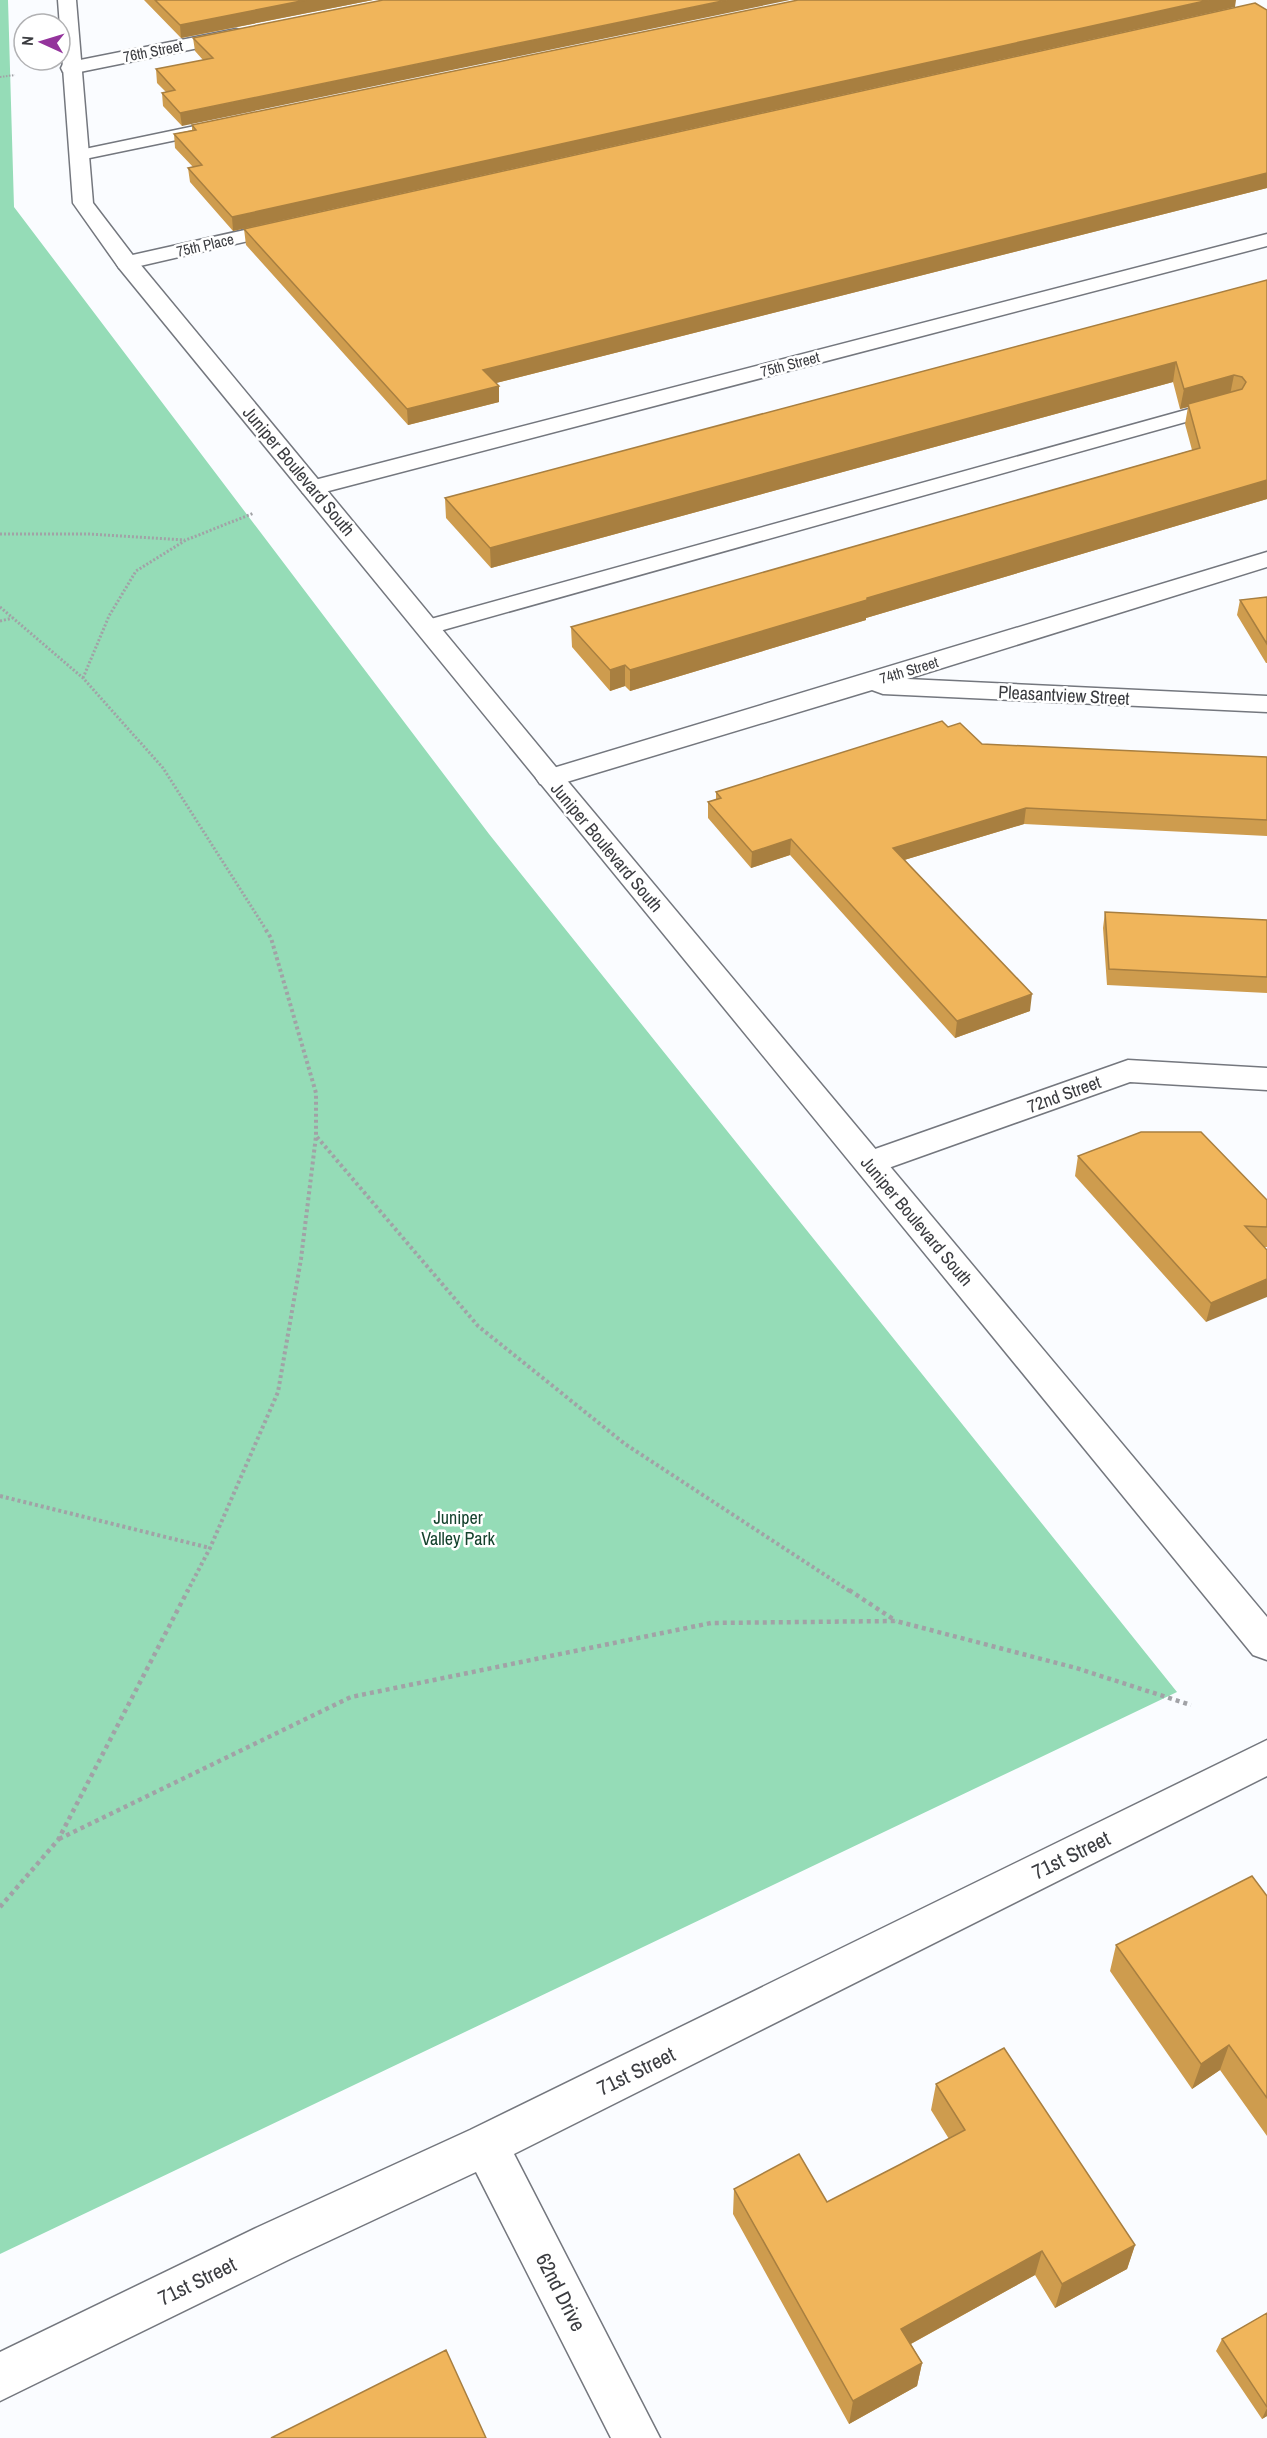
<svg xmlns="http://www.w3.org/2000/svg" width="1267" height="2438" font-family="'Archivo Narrow',sans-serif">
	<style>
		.green { fill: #95dcb7 }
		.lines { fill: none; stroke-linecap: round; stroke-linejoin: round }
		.lane-casing { stroke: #74777e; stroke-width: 3 }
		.street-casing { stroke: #74777e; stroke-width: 3 }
		.secondary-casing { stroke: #74777e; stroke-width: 3 }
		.path-far3 { stroke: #a1a2a6; stroke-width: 2; stroke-dasharray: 1.5 1.5; stroke-linecap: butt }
		.path-far2 { stroke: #a1a2a6; stroke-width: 3; stroke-dasharray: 2 2; stroke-linecap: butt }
		.path-far1 { stroke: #a1a2a6; stroke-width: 4; stroke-dasharray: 3 3; stroke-linecap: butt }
		.path { stroke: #a1a2a6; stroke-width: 4.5; stroke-dasharray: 4 4; stroke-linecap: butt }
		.lane { fill: #fff; fill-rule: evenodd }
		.street { fill: #fff; fill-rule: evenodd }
		.secondary { fill: #fff; fill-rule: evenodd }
		.wall { fill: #ce9c4e }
		.shaded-wall { fill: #a87f40 }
		.building { fill: #f0b55b; stroke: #a87f40; stroke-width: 1.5 }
		.labels { text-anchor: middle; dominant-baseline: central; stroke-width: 5; stroke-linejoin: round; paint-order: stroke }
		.far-street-label { font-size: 15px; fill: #3b3c40; stroke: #fff }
		.street-label { font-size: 18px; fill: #3b3c40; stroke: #fff }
		.park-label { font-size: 18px; fill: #15432e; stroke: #fff }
		.near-street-label { font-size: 21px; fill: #3b3c40; stroke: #fff }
	</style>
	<rect width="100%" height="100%" fill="#fafcff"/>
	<path class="green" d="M0,0H8L14,207L489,834L1177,1692L0,2254Z"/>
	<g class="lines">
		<defs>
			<path id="lane" d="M214,122L220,123L223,127L220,131L80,160L74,159L71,155L74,151L80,150Z
				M1225,399L1232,401L1235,405L1232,409L436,632L428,634L420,632L416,627L420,622Z"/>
			<path id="street" d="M236,29L243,31L245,35L243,39L70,74L63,72L61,68L63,64L70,62Z
				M289,220L296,222L299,226L296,230L127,269L119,268L116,263L119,258Z
				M1267,234V246L321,493L312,495L303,493L300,488L303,483Z
				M1267,552V567L907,679L1267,696V712L883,694L872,690L560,784L550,786L540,784L536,778L540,772Z
				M1128,1060L1267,1068V1090L1130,1082L880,1171L869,1174L858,1171L853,1163L858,1155Z
				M1267,1740V1776L514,2154L660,2438H611L476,2172L290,2259L0,2401V2352L258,2227L470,2130Z"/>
			<path id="secondary" d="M58,0H76L93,203L135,258L560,772L1267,1617V1660L1253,1655L119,268L73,203Z"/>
		</defs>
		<use href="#lane" class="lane-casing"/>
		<use href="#street" class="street-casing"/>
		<use href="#secondary" class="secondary-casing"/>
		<path class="path-far3" d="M0,77L15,75"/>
		<path class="path-far2" d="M0,534H89L185,540
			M0,607L83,678L163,768L265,928
			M0,621L13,618
			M83,678L109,616L136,571L186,540L254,513"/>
		<path class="path-far1" d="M317,1137L478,1326L625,1444L851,1592
			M0,1496L210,1548
			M187,1592L210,1548L278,1392L301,1259L316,1136V1093L271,938L264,927"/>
		<path class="path" d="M849,1590L896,1621
			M59,1839L351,1697L711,1623L896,1621L1076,1668L1191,1705
			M0,1907L58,1840L188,1590"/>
		<use href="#lane" class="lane"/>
		<use href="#street" class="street"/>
		<use href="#secondary" class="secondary"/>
	</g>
	<path class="wall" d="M144,0H373L181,38Z
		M383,0L182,126L163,106L162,93L166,92L157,83L156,69L203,60L195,51L193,38Z
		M1235,7L233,231L190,182L188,168L193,167L175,148L174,134L192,130V125Z
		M1267,10V188L496,383L499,386V402L408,425L246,245L244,229Z
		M1267,280V499L866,618V620L630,691L625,686L610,691L572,647L571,627L1192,450L1185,424L1188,407L1180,409L1173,382L491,568L446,518L445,498Z
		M1267,597V663H1266L1237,615L1240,600Z
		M948,727L982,744L1267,757V836L1024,824L904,860L1030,1011L955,1038L790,855L751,868L708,818V802L716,799V792Z
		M1105,912L1267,920V993L1107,985L1103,928Z
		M1078,1156L1267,1200V1247H1264L1206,1322L1075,1176Z
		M1267,1896V2136L1220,2070L1192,2089L1110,1971L1116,1945Z
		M936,2084L1135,2245L1127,2269L1055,2308L1035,2275L911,2344L922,2363L917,2386L849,2424L733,2214L734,2189L827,2202L949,2139L931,2110Z
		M1267,2313V2416L1262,2419L1216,2351L1222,2339Z"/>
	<path class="shaded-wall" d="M306,0H373L181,38L180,25Z
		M727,0H790L182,126L180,113Z
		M1209,0H1236L1235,7L233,231L232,217Z
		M1267,173V188L484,386L483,370Z
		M1176,362L1173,382L491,568L490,548Z
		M1234,375L1230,395L1188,404V407L1180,409L1184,389Z
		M499,386V402L408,425L407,409Z
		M1267,480V499L866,618V620L630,691V670L867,598Z
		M625,665V686L610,691V670Z
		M1026,808L1024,824L891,864L893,848Z
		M791,839L790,855L751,868L752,852Z
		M1032,994L1030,1011L955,1038L957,1021Z
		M1267,1279V1297L1206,1322L1211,1303Z
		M1229,2045L1220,2070L1192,2089L1201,2064Z
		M1135,2245L1127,2269L1055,2308L1062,2284Z
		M1042,2251L1035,2275L896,2352L901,2329Z
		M922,2363L917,2386L849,2424L853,2401Z
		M1267,2408V2416L1262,2419Z"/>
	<path class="building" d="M155,0H306L180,25Z
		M383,0H727L180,113L162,93L175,90L156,69L213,58L193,38Z
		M798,0H1209L232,217L188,168L202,165L174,134L196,130L192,125Z
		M1255,3L1267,10V173L483,370L499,386L407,409L244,229Z
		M1267,280V480L867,598V600L630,670L625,665L610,670L571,627L1200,448L1188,404L1242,389L1246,382L1242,377L1234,375L1184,389L1176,362L490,548L445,498Z
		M1267,597V644L1240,600Z
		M942,721L948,727L960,723L982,744L1267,757V820L1026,808L893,848L1032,994L957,1021L791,839L752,852L708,802L721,798L716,792Z
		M1105,912L1267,920V977L1109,969Z
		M1141,1132H1201L1267,1200V1227L1245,1226L1267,1250V1279L1211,1303L1078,1156Z
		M1252,1876L1267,1896V2098L1229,2045L1201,2064L1116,1945Z
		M1004,2048L1135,2245L1062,2284L1042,2251L901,2329L922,2363L853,2401L734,2189L799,2154L827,2202L899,2165L965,2130L936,2084Z
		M1267,2313V2407L1222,2339Z
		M446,2350L486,2438H271Z"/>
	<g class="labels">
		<g class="far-street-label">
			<text transform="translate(153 51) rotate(-11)">76th Street</text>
			<text transform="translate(205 245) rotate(-13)">75th Place</text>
			<text transform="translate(790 364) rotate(-15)">75th Street</text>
			<text transform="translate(909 670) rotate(-17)">74th Street</text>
		</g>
		<g class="street-label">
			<text transform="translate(299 471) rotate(50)">Juniper Boulevard South</text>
			<text transform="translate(1064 695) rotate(3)">Pleasantview Street</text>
			<text transform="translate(607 847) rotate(50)">Juniper Boulevard South</text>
			<text transform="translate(1064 1094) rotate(-20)">72nd Street</text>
			<text transform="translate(917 1221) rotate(50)">Juniper Boulevard South</text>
		</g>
		<g class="park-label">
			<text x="458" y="1517">Juniper<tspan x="458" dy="21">Valley Park</tspan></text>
		</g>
		<g class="near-street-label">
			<text transform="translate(1071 1855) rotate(-26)">71st Street</text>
			<text transform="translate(636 2071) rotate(-26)">71st Street</text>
			<text transform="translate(197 2281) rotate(-26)">71st Street</text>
			<text transform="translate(561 2292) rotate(63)">62nd Drive</text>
		</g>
	</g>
	<g transform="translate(42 42) rotate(274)"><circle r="28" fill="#ffffff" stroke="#b1b1b3" stroke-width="1.5"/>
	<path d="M0-4.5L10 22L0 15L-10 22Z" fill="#94349c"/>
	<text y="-9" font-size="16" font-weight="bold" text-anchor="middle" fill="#3b3c40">N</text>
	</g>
</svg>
